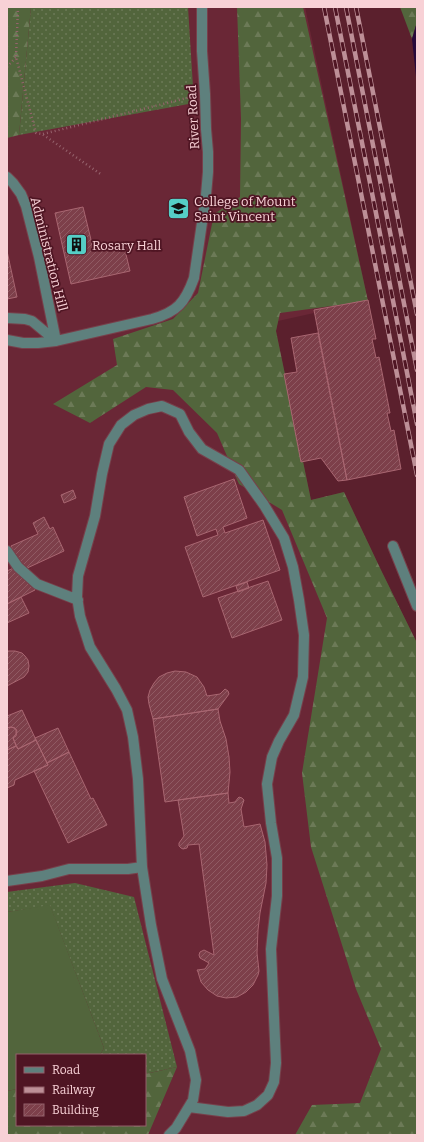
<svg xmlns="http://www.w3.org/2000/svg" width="424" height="1142" font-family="Bitter,serif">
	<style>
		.built { fill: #6a2736; fill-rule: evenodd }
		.grass { fill: url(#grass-dots) }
		.forest { fill: url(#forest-firs) }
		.garden { fill: #52653c }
		.water { fill: #28093b }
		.building { fill: url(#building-hatch); stroke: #a96671 }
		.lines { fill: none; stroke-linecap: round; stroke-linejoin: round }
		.minor-casing { stroke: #77404b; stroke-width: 12 }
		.path { stroke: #96636d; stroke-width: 2.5; stroke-dasharray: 1 3; stroke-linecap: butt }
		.minor { stroke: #5e807d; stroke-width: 10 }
		.rail-casing { stroke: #bd8f97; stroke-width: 4.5 }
		.rail { stroke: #4f1523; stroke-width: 3; stroke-dasharray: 9; stroke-linecap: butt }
		.labels { text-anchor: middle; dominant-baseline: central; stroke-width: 3.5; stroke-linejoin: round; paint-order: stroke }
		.street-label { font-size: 13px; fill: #f8d1d6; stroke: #4f1523 }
		.poi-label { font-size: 13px; fill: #f8d1d6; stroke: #4f1523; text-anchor: start }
	</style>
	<defs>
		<pattern id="grass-dots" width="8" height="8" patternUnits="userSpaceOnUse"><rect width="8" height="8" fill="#52653c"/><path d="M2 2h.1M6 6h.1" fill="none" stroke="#6c7a57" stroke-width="1.8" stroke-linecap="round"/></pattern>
		<pattern id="forest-firs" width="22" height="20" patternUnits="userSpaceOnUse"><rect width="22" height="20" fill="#52653c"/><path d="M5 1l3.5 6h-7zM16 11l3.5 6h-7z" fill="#6c7a57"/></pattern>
		<pattern id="building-hatch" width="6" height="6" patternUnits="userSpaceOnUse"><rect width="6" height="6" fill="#7d3f4a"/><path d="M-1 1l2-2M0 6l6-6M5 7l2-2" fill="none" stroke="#905a63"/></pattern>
	</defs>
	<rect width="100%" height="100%" fill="#5b202d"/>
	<path class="built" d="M7,7H305L368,301L278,321L276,331L311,500L344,492L380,568L417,643V1135H7ZM17,1055H145V1125H17Z"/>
	<path class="grass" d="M31,7H188L194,103L19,135Z
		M75,883L134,897L177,1067L145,1074V1055H100L104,1048L50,906L7,912V892Z"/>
	<path class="forest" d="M7,7H31L19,135L7,138Z
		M237,7H303L368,301L280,313L276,331L311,500L344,492L380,568L417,643V1135H295L312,1105L360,1103L381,1049L356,989L311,847L302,773L327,618L282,510L239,484L217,433L173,390L146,387L90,423L53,404L117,365L113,339L173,319L198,293L214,214L240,197L241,119Z
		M400,7H417V22L412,39Z
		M177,1067L148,1135H7V1091L17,1089V1125H145V1074Z"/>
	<path class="garden" d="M50,905L104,1048L100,1055H17V1089L7,1091V912Z"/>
	<path class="water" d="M417,22V86L412,39Z"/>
	<path class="building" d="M83,207L93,248L123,242L130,271L71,284L55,213Z
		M7,251L17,297L7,299Z
		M368,300L376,339H372L376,358L379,357L390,413H387L391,431L394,430L401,469L347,480L314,310Z
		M318,333L347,480L338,481L321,458L301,462L284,374L297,372L291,338Z
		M234,479L247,518L223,527L225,533L263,520L280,570L203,597L185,547L218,535L216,529L197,536L184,497Z
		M73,490L76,498L64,503L61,495Z
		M44,517L50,529L53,527L64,551L25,569L35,590L7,604V571L20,565L11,546L38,534L33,523Z
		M268,581L282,620L232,638L218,598Z
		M247,582L249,588L238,592L236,586Z
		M21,597L29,613L7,623V604Z
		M8,651H15L22,653L25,656L28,660L29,666L28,672L24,677L7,686V652Z
		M175,671L186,672L197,677L204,687L207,696L220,694L225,689L228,691L229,694L218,709L153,719L149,704L148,697L150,690L154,683L159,677L167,673Z
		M218,709L220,721L226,739L229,757L230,772L228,793L165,802L153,719Z
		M22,710L36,740L18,749L13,738L16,734V729L12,727L7,728V716Z
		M10,727L15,728L17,731L16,736L13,738L16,746L7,750V728Z
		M58,728L69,752L47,763L35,738Z
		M36,740L48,765L15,780L14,785L7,788V750L16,746L18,749Z
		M69,752L91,799L93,798L107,825L68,843L34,771L48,765L47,763Z
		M228,793L229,803L235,802L238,798L239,797L242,798L244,800L241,809L244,827L260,824L265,842L267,865L266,883L260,913L258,930L257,953L259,971L258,975L253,985L246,992L237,997L226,998L217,996L208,990L201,982L198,972L197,970L205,969L209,963L200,958L199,955L200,952L204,950L214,955L199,844L188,845L187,848L183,849L181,848L179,846V843L184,836L178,800Z"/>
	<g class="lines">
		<defs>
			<path id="minor" d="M7,177L13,183L21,194L26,206L39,257L56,341
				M7,318L25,319L32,321L56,341
				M7,340L23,343H38L56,341L152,319C177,312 185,303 194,278L206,195L208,172V152L206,129L205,94L202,51V7
				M393,546L417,606
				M7,551L18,567L37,584L78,600
				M142,867L138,779L133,737L127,710L116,689L90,647L80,616L77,597L78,576L95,516L102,474L109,444L121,425L134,415L148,409L162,406L180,414L189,432L202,449L239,470L264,505L284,538L293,567L299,600L304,635L303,677L294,715L279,741L272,757L267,784L271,823L277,858V896L271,949L276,1063L274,1082L268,1095L257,1105L244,1111L228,1112L189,1107
				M7,881L42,876L69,869H128L142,867L151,925L162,979L190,1051L196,1080L193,1100L176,1128L169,1135"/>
		</defs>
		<use href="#minor" class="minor-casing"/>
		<path class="path" d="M18,7L16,57L36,133L42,134L102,175
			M7,67L16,57
			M43,134L191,97"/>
		<use href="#minor" class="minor"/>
		<defs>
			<path id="rail" d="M324,7L417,475
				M335,7L374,203L417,424
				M346,7L417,370
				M356,7L417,314"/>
		</defs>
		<use href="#rail" class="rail-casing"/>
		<use href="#rail" class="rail"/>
	</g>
	<defs>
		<symbol id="university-square" viewBox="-11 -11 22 22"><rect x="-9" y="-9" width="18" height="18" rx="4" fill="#55cec6" stroke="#4f1523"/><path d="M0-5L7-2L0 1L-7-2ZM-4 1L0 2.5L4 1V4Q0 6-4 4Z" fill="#111"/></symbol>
		<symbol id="building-square" viewBox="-11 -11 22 22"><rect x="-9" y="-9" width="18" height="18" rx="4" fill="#55cec6" stroke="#4f1523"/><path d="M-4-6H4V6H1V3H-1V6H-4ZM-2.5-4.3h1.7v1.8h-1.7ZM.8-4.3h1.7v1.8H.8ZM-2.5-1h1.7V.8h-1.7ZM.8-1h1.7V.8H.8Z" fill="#111"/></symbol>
	</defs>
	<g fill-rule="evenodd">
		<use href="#university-square" x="166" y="196" width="25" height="25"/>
		<use href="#building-square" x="64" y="232" width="25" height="25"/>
	</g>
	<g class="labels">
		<g class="street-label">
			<text transform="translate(193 117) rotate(-93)">River Road</text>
			<text transform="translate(49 254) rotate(76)">Administration Hill</text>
		</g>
		<g class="poi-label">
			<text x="194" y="201">College of Mount<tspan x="194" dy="15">Saint Vincent</tspan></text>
			<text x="92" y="245">Rosary Hall</text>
		</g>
	</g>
	<rect width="424" height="1142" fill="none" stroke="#f8d1d6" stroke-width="16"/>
	<rect x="16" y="1054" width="130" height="72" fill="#4f1523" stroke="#93606b"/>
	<rect x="24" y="1067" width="20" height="6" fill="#5e807d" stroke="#93606b"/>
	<text x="52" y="1074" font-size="12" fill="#f8d1d6">Road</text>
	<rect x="24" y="1087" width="20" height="6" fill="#bd8f97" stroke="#93606b"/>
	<text x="52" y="1094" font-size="12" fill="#f8d1d6">Railway</text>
	<rect x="24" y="1104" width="20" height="12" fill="url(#building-hatch)" stroke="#93606b"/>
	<text x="52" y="1114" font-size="12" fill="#f8d1d6">Building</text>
</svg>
